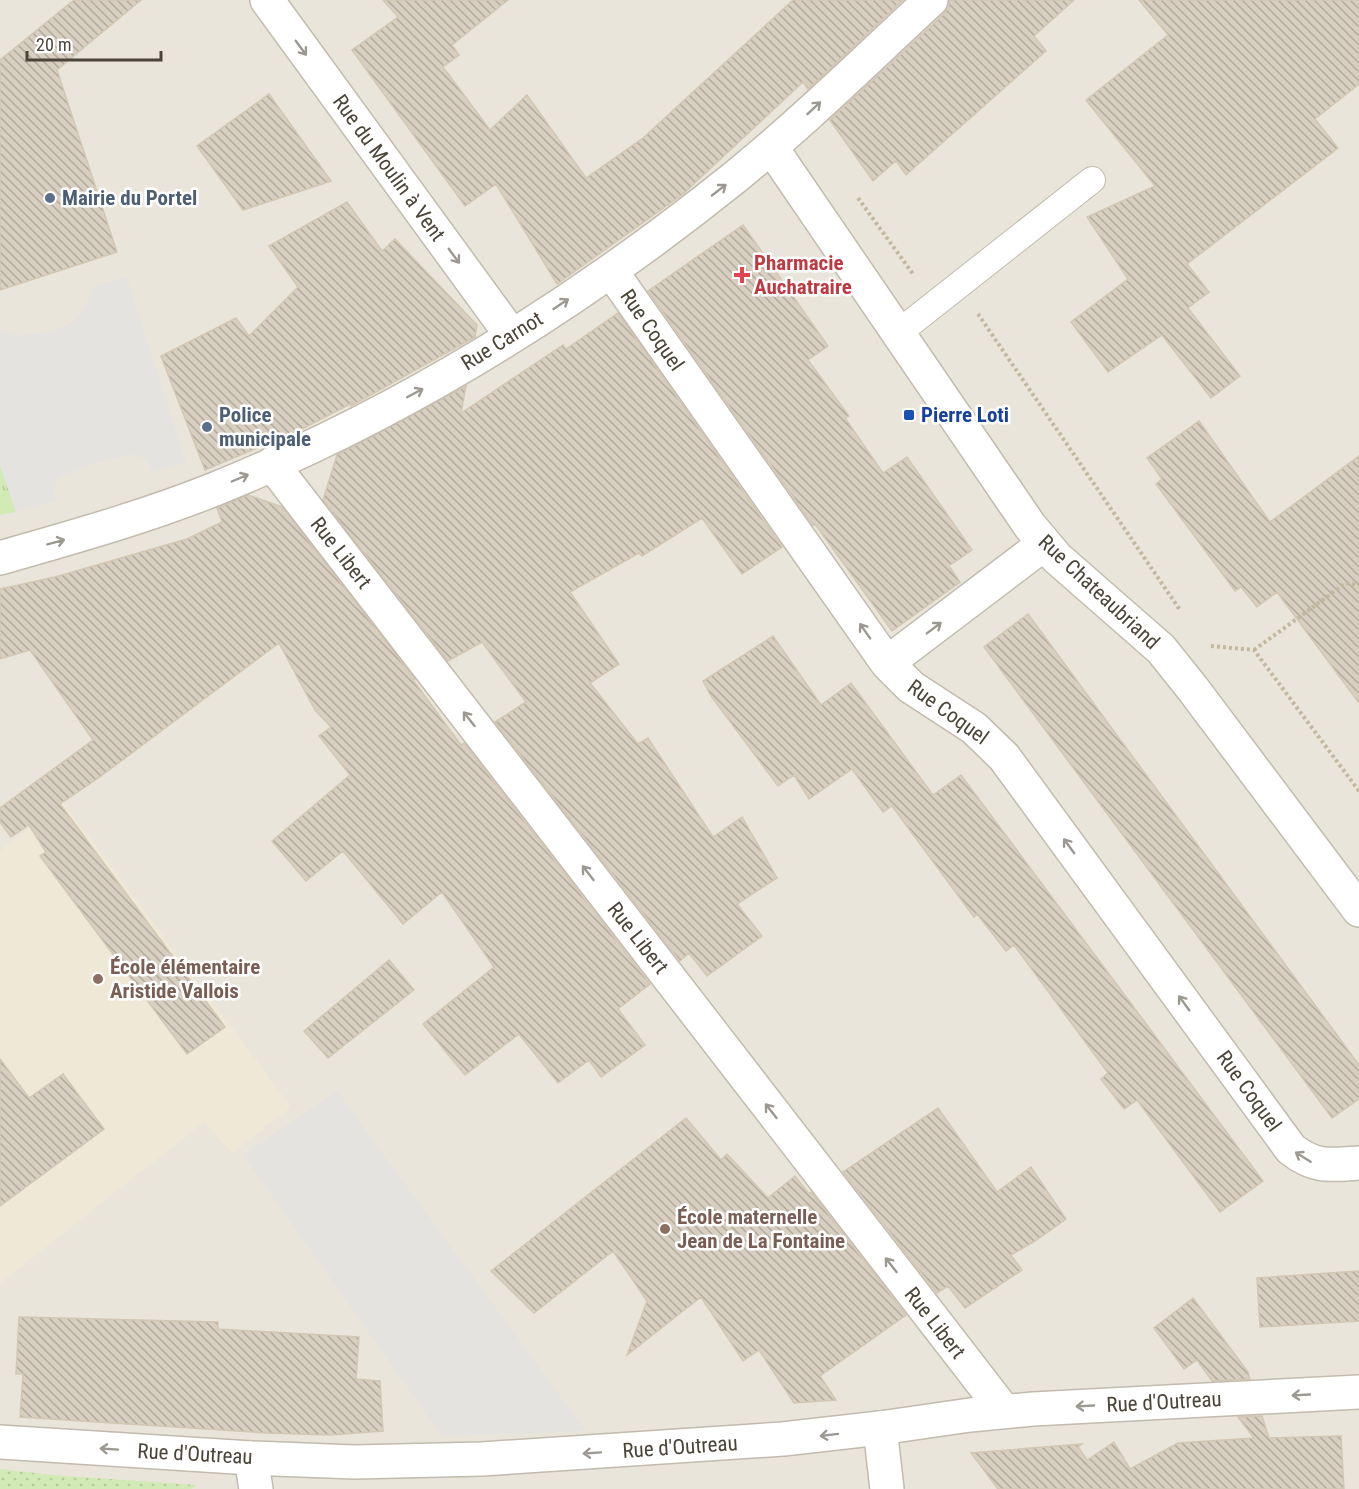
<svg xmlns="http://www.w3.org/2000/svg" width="1359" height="1489" font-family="'Roboto Condensed',sans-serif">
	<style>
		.residential { fill: #eae5da }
		.education { fill: #efe8d6 }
		.grass { fill: url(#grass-tufts) }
		.park { fill: url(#park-dots) }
		.parking { fill: #e5e3e0 }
		.building { fill: url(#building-back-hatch); stroke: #d3c7b4; stroke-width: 1.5 }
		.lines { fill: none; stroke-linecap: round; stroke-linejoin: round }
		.service-casing { stroke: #c2bbae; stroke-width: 28 }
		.minor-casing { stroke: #c2bbae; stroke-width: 36 }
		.tertiary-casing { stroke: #c2bbae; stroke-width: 36 }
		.path { stroke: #c4b79f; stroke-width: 4; stroke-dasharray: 3 3; stroke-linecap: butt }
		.service { stroke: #fff; stroke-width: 26 }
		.minor { stroke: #fff; stroke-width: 33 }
		.tertiary { stroke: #fff; stroke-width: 33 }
		.oneway { stroke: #9c9892 }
		.service-dot { fill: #5c6f8a; stroke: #fff; stroke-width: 2 }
		.health-dot { fill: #e0444e; stroke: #fff; stroke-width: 2 }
		.transit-dot { fill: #1a4fb4; stroke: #fff; stroke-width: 2 }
		.education-dot { fill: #8d6e63; stroke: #fff; stroke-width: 2 }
		.labels { text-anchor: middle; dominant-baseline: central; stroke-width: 5; stroke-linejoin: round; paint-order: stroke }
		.street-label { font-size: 21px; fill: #4b4439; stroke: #fff }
		.service-label { font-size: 21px; font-weight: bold; fill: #4e5e75; stroke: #fff; text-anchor: start }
		.health-label { font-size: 21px; font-weight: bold; fill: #be3a42; stroke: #fff; text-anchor: start }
		.transit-label { font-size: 21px; font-weight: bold; fill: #164399; stroke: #fff; text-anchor: start }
		.education-label { font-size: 21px; font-weight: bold; fill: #785e54; stroke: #fff; text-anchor: start }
	</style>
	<defs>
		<pattern id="grass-tufts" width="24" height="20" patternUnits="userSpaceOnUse" patternTransform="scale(1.5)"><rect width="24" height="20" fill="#d2eab5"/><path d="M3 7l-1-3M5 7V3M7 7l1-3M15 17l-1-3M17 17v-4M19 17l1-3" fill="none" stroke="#b6ca9c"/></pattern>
		<pattern id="park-dots" width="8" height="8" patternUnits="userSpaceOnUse" patternTransform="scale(1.5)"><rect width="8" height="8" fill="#d2eab5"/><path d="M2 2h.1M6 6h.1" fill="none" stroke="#b6ca9c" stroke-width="1.8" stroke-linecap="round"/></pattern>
		<pattern id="building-back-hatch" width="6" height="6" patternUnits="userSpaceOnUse" patternTransform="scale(1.5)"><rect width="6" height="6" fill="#d8cfc1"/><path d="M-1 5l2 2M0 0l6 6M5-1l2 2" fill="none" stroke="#b1aa9e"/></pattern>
	</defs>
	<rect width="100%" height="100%" fill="#f6f3ec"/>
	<path class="residential" d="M0,0H1359V1489H0Z"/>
	<path class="education" d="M63,802L291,1107L232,1153L204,1122L0,1283V851Z"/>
	<path class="grass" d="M0,465L16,512L0,515Z"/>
	<path class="park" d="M0,1469L52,1475L197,1485L191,1489H0Z"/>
	<path class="parking" d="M127,277L186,463L152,472L147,461L137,455H128L89,465L58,478L53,490L56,501L16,512L0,465V329L17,336L51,332L74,321L87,304L94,286Z
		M337,1091L586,1431L442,1436L243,1155Z"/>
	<path class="building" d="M74,0H141L57,70L117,252L0,290V60Z
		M383,0H508L452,45L459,55L443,67L490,130L527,95L586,178L643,138L793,0H903L808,89L803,82L683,194L557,284L496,184L465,206L352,50L398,17Z
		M949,0H1074L1034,36L1046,51L906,175L896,161L873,181L830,120L944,14L949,6Z
		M1139,0H1359V84L1315,119L1338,148L1187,264L1209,292L1188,308L1240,376L1211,398L1162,335L1108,372L1071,322L1128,279L1087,217L1155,186L1086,100L1168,35Z
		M269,94L331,181L243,210L197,146Z
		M347,202L382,251L395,239L477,325L475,337L351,406L352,403L300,430L205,470L161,356L236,318L249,336L298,287L269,246Z
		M743,225L828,346L808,360L849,416L845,418L883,473L907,457L972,550L949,566L960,582L892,631L815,524L813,525L648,291Z
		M618,313L782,547L742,574L702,518L642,556L639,553L570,592L619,664L590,683L638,744L648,738L713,837L742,817L777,878L737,904L762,936L707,976L689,953L680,961L495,722L526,702L482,642L448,661L323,500L337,455L466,386L461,413L563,345L566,349Z
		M1199,421L1270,522L1359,456V703L1277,592L1257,607L1241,587L1235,591L1156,484L1162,479L1147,458Z
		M248,495L282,507L415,679L413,680L461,745L464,743L650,984L618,1009L645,1045L601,1077L589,1060L558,1083L519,1034L465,1075L423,1024L494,967L442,892L403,924L343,851L306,881L272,841L350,775L319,736L331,727L315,710L279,643L97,779L60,804L225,1027L187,1054L40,856L46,852L29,825L11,837L0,822V808L93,740L30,650L0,659V589L55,577L187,539L222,522L217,508Z
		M1028,614L1359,1065V1099L1332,1118L984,647Z
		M773,636L821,705L851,683L933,795L961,775L1263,1181L1220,1212L1137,1100L1124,1109L1101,1079L1108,1073L1014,945L1006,951L977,914L974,917L892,806L883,812L852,769L809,799L794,775L778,786L711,696L703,681Z
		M389,960L414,990L328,1058L304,1031Z
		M0,1059L29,1098L63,1074L104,1129L0,1206Z
		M938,1108L997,1192L1031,1167L1066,1219L1035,1241L1011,1255L1022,1270L965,1308L948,1286L937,1293L843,1172Z
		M686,1118L721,1160L727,1154L768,1198L795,1176L809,1194L811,1192L906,1315L820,1376L836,1400L794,1403L759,1350L743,1361L701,1297L627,1355L647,1301L613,1251L534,1313L491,1271Z
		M1359,1271V1321L1260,1327L1257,1278Z
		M1193,1298L1248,1372L1250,1379L1212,1381L1197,1360L1184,1369L1154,1328Z
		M19,1317L218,1322V1329L359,1337L356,1379L380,1381L383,1431L331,1435L266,1433L20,1417L23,1374H16Z
		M1262,1416L1269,1438L1341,1436L1344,1489H998L971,1453L1082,1444L1077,1448H1079L1087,1460L1114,1442L1130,1469L1178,1443L1254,1438L1238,1417Z"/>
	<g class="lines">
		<defs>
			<path id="service" d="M898,333L1092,180"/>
			<path id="minor" d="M267,0L512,336
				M771,147L1030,526L1057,558L1161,649L1193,689L1359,910
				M611,271L887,663L911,687L974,728L1004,757L1291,1149C1315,1168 1330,1165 1359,1163
				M272,464L1004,1411
				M0,558C73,537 145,517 215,489C403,413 577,304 734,178C803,122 866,60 931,0
				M887,663L1044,544
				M880,1428L887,1489
				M251,1458L256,1489"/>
			<path id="tertiary" d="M0,1442L251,1458L355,1462L482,1459L783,1439L880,1428L970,1415L1033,1409L1359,1392"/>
		</defs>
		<use href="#service" class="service-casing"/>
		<use href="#minor" class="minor-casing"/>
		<use href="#tertiary" class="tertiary-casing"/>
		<path class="path" d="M858,198L913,274
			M978,314L1180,610
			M1211,646L1254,650L1359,791
			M1254,650L1346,583L1359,585"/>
		<use href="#service" class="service"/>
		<use href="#minor" class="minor"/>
		<use href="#tertiary" class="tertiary"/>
	</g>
	<defs><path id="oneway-shaft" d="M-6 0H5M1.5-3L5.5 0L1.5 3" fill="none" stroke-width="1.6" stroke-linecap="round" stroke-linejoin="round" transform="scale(1.5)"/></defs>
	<g class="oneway">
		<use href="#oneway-shaft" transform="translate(301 48) rotate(54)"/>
		<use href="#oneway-shaft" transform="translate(814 108) rotate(-43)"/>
		<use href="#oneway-shaft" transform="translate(719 190) rotate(-38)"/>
		<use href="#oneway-shaft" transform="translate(454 256) rotate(54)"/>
		<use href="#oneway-shaft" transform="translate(561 304) rotate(-34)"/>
		<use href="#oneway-shaft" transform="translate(415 393) rotate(-28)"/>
		<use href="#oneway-shaft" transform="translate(240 478) rotate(-23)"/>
		<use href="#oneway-shaft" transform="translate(56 542) rotate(-15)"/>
		<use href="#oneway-shaft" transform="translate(934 628) rotate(-37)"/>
		<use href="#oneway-shaft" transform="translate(865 631) rotate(-125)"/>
		<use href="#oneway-shaft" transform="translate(469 719) rotate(-128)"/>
		<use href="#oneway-shaft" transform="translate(1069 846) rotate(-126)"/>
		<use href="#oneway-shaft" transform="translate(588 873) rotate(-128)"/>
		<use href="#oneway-shaft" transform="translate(1184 1003) rotate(-126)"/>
		<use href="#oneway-shaft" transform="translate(771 1111) rotate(-128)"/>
		<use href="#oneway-shaft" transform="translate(1303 1157) rotate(-148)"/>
		<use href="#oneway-shaft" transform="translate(891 1265) rotate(-128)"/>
		<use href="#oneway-shaft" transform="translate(1301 1395) rotate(177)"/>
		<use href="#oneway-shaft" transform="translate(1085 1406) rotate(177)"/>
		<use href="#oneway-shaft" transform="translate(829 1435) rotate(173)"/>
		<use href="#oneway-shaft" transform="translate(109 1449) rotate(-176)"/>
		<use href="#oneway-shaft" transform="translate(592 1453) rotate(176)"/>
	</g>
	<g class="service-dot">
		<circle cx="50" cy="198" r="6"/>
		<circle cx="207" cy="427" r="6"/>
	</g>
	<path class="health-dot" d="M739 266h6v6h6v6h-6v6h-6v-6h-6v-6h6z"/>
	<rect class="transit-dot" x="903" y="409" width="12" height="12" rx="3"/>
	<g class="education-dot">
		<circle cx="98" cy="979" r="6"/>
		<circle cx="665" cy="1229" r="6"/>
	</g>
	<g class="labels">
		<g class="street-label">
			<text transform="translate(389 168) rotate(54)">Rue du Moulin à Vent</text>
			<text transform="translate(652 330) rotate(55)">Rue Coquel</text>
			<text transform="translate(502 341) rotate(-32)">Rue Carnot</text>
			<text transform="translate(341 553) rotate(52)">Rue Libert</text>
			<text transform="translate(1099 592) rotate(43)">Rue Chateaubriand</text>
			<text transform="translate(948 712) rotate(36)">Rue Coquel</text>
			<text transform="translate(638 938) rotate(52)">Rue Libert</text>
			<text transform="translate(1249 1091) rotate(54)">Rue Coquel</text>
			<text transform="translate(935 1323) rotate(52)">Rue Libert</text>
			<text transform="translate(1164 1402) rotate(-3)">Rue d'Outreau</text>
			<text transform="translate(680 1447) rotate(-4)">Rue d'Outreau</text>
			<text transform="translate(195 1454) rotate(3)">Rue d'Outreau</text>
		</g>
		<g class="service-label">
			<text x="62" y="198">Mairie du Portel</text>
			<text x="219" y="415">Police<tspan x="219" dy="24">municipale</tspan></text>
		</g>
		<g class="health-label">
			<text x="754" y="263">Pharmacie<tspan x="754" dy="24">Auchatraire</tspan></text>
		</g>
		<g class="transit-label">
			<text x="921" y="415">Pierre Loti</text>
		</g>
		<g class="education-label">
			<text x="110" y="967">École élémentaire<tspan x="110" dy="24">Aristide Vallois</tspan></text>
			<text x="677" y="1217">École maternelle<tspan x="677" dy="24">Jean de La Fontaine</tspan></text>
		</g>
	</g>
	<path d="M27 51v9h134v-9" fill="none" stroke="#4b4439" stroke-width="3"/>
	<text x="36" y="51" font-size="18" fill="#4b4439" stroke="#ffffff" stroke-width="4.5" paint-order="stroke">20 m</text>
</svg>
